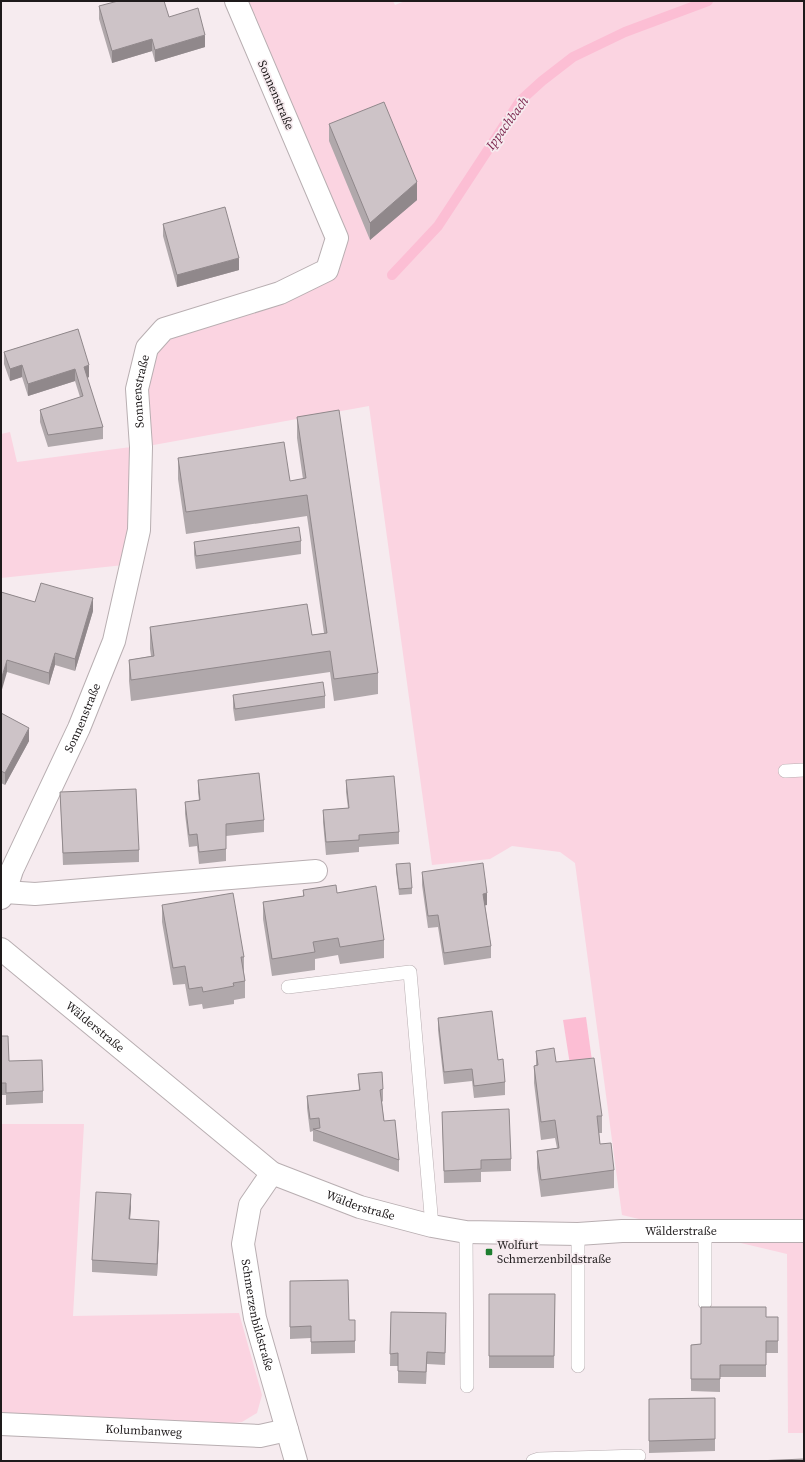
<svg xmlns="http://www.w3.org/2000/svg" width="805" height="1462" font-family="'Source Serif 4',serif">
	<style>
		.green { fill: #fbd4e1 }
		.water { fill: #fcbed4 }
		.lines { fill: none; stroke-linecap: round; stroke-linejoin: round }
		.stream { stroke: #fcbed4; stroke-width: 10 }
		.service-casing { stroke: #b8aeb1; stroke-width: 14 }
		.minor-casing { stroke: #b8aeb1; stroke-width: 24 }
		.secondary-casing { stroke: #b8aeb1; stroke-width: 24 }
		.service { stroke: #fff; stroke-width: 13 }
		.minor { stroke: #fff; stroke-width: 22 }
		.secondary { stroke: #fff; stroke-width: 22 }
		.wall { fill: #b0a8ab }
		.shaded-wall { fill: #90888b }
		.building { fill: #cdc3c7; stroke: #90888b }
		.poi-dot { fill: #1d7d2f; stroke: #f6ebef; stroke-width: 1.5 }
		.labels { text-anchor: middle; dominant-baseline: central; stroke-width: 3.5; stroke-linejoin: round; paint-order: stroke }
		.street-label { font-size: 12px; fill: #1e1a1b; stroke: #f6ebef }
		.poi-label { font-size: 12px; fill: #1e1a1b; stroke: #f6ebef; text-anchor: start }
		.water-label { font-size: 13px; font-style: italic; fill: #7d284f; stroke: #f6ebef }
	</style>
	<rect width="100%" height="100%" fill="#f6ebef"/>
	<path class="green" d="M237,1H393L395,5L405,1H804V1433H788L787,1254L622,1215L575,863L560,852L512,846L490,859L432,865L369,406L148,446V350L165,330L328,271L339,237Z
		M10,432L17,462L131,447L132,529L124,565L1,578V434Z
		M1,1124H84L73,1316L239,1313L262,1395L257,1413L242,1422L209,1426L1,1414Z"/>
	<path class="water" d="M586,1017L593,1068L571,1071L563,1020Z"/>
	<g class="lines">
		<path class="stream" d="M392,275L438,226L520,101L542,81L573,57L625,32L708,1"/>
		<defs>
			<path id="service" d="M785,771L804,770
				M288,987L410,972L432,1226
				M466,1232L467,1386
				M578,1234V1366
				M705,1303V1231
				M533,1461L539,1459L639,1456"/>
			<g id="minor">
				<path d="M5,892L35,894L316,871"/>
				<path id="s1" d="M1,898L5,892L12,870L79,728L114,641L139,530L141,447L137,389L147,348L164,329L280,293L327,270L337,238L236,1"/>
				<path id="s2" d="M272,1173L250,1205L243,1244L255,1318L296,1461"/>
				<path id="s3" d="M1,1424L260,1436L287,1430"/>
			</g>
			<g id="secondary">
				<path id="s4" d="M1,949L272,1173L360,1207L432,1226L466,1232L578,1234L622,1231H804"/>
			</g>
		</defs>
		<use href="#service" class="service-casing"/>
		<use href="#minor" class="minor-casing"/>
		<use href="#secondary" class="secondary-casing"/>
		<use href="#service" class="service"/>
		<use href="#minor" class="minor"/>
		<use href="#secondary" class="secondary"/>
	</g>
	<path class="wall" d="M99,6L169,17L205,47L155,62L152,51L112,63L99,19Z
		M329,124L417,200L370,240L329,141Z
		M163,224L239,270L177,287L163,236Z
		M78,329L89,377L87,378L103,427V439L48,447L40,422V410L80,397L75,381L28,396L22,377L10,381L4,364V352Z
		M297,417L378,673V694L334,701L330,672L131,701L129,681V660L151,656L150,649V627L312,635L324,633L307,516L186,534L178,479V458L290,481L303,479L297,438Z
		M301,541V554L196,569L194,554V542Z
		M1,592L35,602L93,611L75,671L55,665L49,685L7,672Z
		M233,695L325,696V708L235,721L233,708Z
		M1,713L29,741L5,785L1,783Z
		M198,780L264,820V832L226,836V861L199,864L197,846L189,847L185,814V802L199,800L198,792Z
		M346,780L399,832V844L359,847V852L326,855L323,822V810L348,808L346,792Z
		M60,792L139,850V862L63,865Z
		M396,864L412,888V894L399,895L396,871Z
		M422,872L487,905H485L491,946V958L444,965L438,927L428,928L422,885Z
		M303,890L337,893L384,940V958L340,964L338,955L315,959V970L272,976L263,919V902L303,896Z
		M162,905L244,957V973L245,981V998L234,1000V1004L203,1009L202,1004L189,1006L185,984L173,985L162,922Z
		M438,1018L498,1060L505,1082V1095L474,1098L472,1081L444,1084L438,1030Z
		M1,1036L9,1061L43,1091V1103L6,1105V1095H1Z
		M536,1051L556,1062L602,1116V1133H599L600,1144L614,1170V1188L541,1197L537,1168V1151L557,1148L555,1138L541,1140L534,1083V1066L536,1065Z
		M358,1074L383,1089V1101L382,1102L384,1121L399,1160V1172L313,1141V1131L310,1132L307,1108V1096L359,1090Z
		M442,1112L511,1159V1171L481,1172V1182L444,1183Z
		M131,1206L130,1219L159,1233L157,1276L92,1272V1260Z
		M290,1281L349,1320H355V1353L311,1354V1338L290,1339Z
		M489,1294H555L554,1368H489Z
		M391,1312L446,1325L445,1365L427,1364L426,1384L398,1383V1366H390Z
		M766,1317H778V1353H766V1377H720V1392L691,1391V1345L701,1344Z
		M715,1398V1451L649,1453V1399Z"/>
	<path class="shaded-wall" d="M205,35V47L155,62V50Z
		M152,39V51L112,63V51Z
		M417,182V200L370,240V223Z
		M239,258V270L177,287V275Z
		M22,365V377L10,381V369Z
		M89,365V377L84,379V367Z
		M75,369V381L28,396V384Z
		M93,598V611L75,671V659Z
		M55,653V665L49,685V673Z
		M7,660V672L1,693V680Z
		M29,728V741L5,785V773Z
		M487,893V905L483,906V894Z
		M131,1194V1206L129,1231V1219Z
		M159,1221V1233L157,1276V1264Z"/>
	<path class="building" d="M118,1H164L169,17L198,8L205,35L155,50L152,39L112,51L99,6Z
		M384,102L417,182L370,223L329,124Z
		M225,207L239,258L177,275L163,224Z
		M78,329L89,365L84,367L103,427L48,435L40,410L83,396L75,369L28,384L22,365L10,369L4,352Z
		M339,410L378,673L334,679L330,651L131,680L129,660L154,656L150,627L307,604L312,635L327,633L307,495L186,512L178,458L284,442L290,481L306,478L297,417Z
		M299,527L301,541L196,556L194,542Z
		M41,583L93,598L75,659L55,653L49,673L7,660L1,680V592L35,602Z
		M323,682L325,696L235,709L233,695Z
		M1,713L29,728L5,773L1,771Z
		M259,773L264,820L226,824V849L199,852L197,834L189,835L185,802L200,800L198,780Z
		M394,776L399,832L359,835V840L326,842L323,810L349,808L346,780Z
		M136,789L139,850L63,853L60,792Z
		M410,863L412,888L399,889L396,864Z
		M483,863L487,893L483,894L491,946L444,953L438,915L428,916L422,872Z
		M336,885L337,893L376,886L384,940L340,947L338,938L313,942L315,952L272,959L263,902L304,896L303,890Z
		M233,893L244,957H241L245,981L233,983L234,986L203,992L202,987L189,989L185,966L173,968L162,905Z
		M492,1011L498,1060L503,1059L505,1082L474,1086L472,1069L444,1072L438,1018Z
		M1,1036H8L9,1061L42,1060L43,1091L6,1093V1083H1Z
		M554,1048L556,1062L594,1058L602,1116H597L600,1144L611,1143L614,1170L541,1180L537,1151L559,1148L555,1120L541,1122L534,1066L538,1065L536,1051Z
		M382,1072L383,1089L380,1090L384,1121L395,1120L399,1160L313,1129L320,1128L319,1118L310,1119L307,1096L360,1090L358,1074Z
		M509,1109L511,1159L481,1160V1169L444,1171L442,1112Z
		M96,1192L131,1194L129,1219L159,1221L157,1264L92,1260Z
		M348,1280L349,1320H355V1341L311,1342V1326L290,1327V1281Z
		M489,1294H555L554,1356H489Z
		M701,1307H766V1317H778V1341H766V1365H720V1379H691V1345L701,1344Z
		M391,1312L446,1313L445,1353L427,1352L426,1372L398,1371V1353L390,1354Z
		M715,1398V1439L649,1441V1399Z
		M804,1459V1461H756Z"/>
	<rect class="poi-dot" x="485" y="1248" width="8" height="8" rx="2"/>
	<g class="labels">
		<g class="street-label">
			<text transform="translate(276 95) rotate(67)">Sonnenstraße</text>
			<text stroke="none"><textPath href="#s1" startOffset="534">Sonnenstraße</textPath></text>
			<text stroke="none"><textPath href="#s1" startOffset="198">Sonnenstraße</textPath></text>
			<text stroke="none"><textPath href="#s4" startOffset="122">Wälderstraße</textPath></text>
			<text stroke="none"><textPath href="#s4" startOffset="446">Wälderstraße</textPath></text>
			<text stroke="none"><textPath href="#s4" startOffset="770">Wälderstraße</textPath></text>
			<text stroke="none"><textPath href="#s2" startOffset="151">Schmerzenbildstraße</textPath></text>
			<text stroke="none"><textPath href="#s3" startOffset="143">Kolumbanweg</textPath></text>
		</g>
		<g class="poi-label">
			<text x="497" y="1245">Wolfurt<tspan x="497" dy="14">Schmerzenbildstraße</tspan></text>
		</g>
		<g class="water-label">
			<text transform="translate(507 123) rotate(-54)">Ippachbach</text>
		</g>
	</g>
	<rect width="805" height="1462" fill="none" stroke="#1e1a1b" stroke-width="4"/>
</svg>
